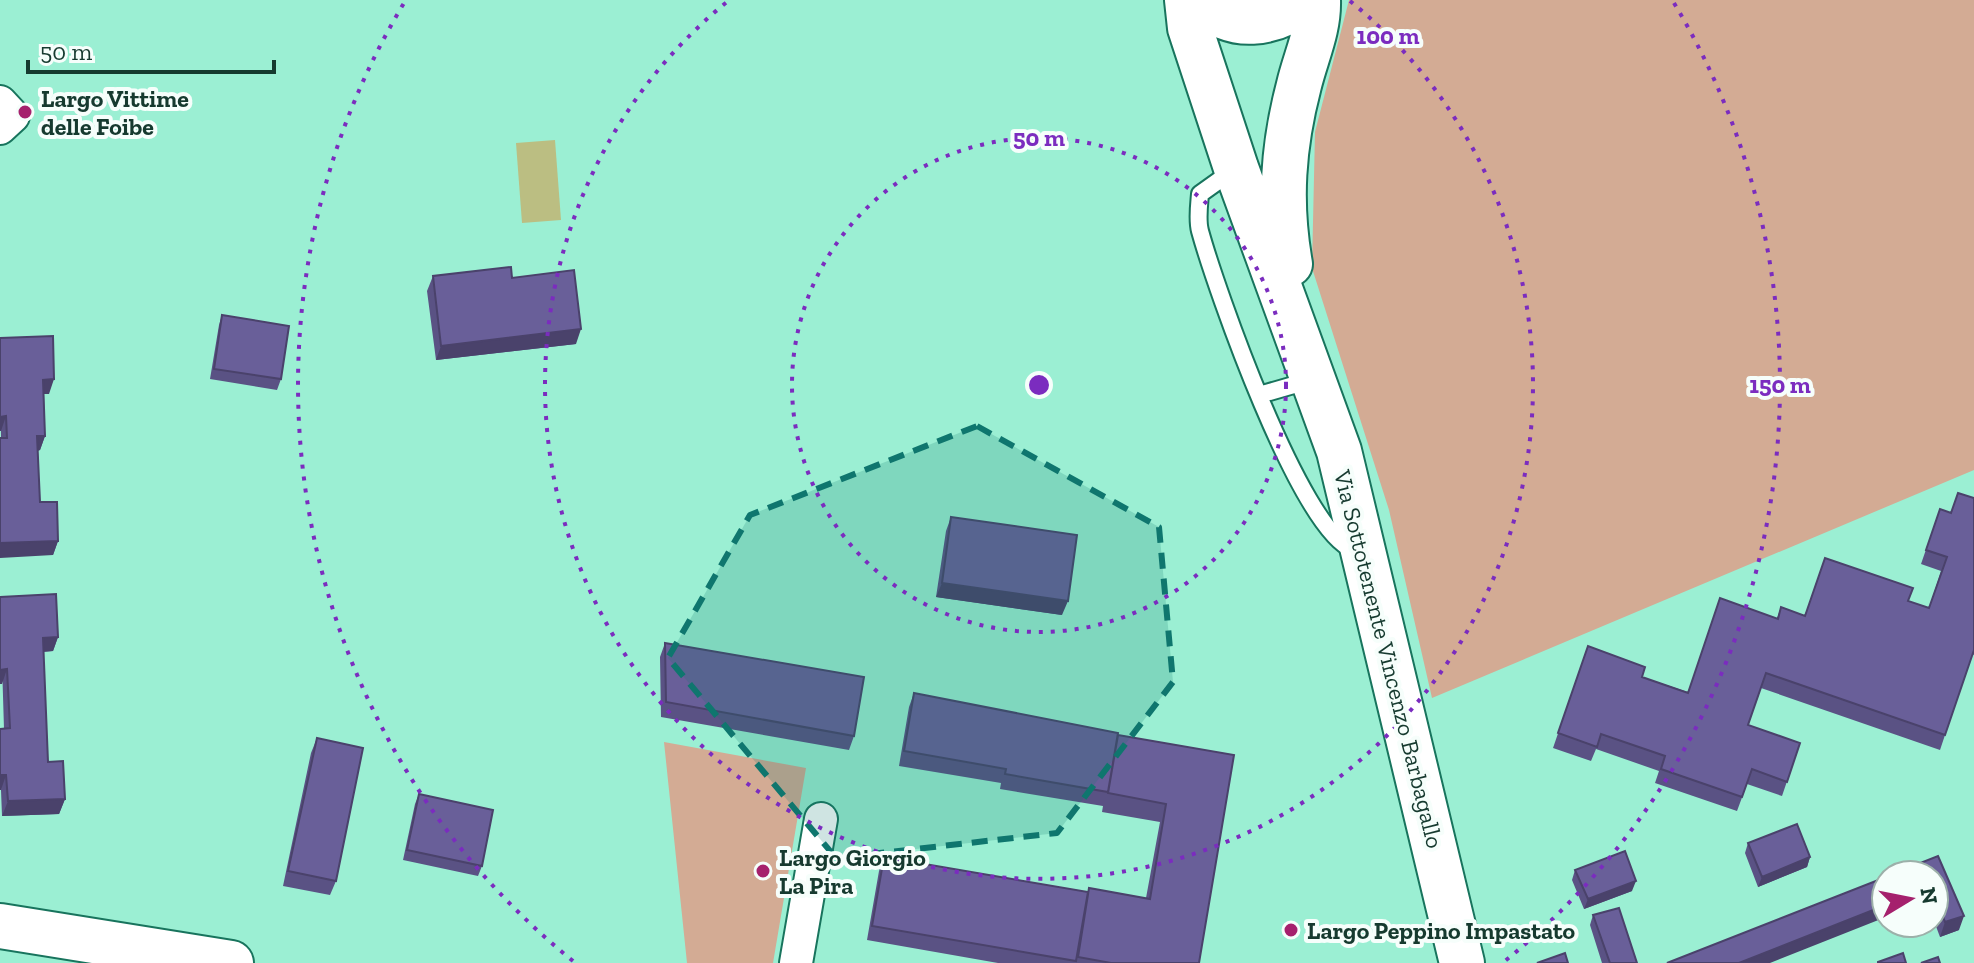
<svg xmlns="http://www.w3.org/2000/svg" width="1974" height="963" font-family="'Zilla Slab',serif">
	<style>
		.green { fill: #d3ab94 }
		.water { fill: #bbbe82 }
		.lines { fill: none; stroke-linecap: round; stroke-linejoin: round }
		.lane-casing { stroke: #18745d; stroke-width: 20 }
		.street-casing { stroke: #18745d; stroke-width: 36 }
		.secondary-casing { stroke: #18745d; stroke-width: 48 }
		.lane { stroke: #fff; stroke-width: 16 }
		.street { stroke: #fff; stroke-width: 32 }
		.secondary { stroke: #fff; stroke-width: 44 }
		.wall { fill: #5a5284 }
		.shaded-wall { fill: #4a426b }
		.building { fill: #695f99; stroke: #4a426b; stroke-width: 2 }
		.marked { fill: #0f766e; fill-opacity: 0.2; stroke: #0f766e; stroke-width: 6; stroke-dasharray: 16 10; stroke-linejoin: round }
		.ring { fill: none; stroke: #7b2cbf; stroke-width: 4; stroke-dasharray: 4 8 }
		.poi-dot { fill: #a5216d; stroke: #f6fefb; stroke-width: 3 }
		.labels { text-anchor: middle; dominant-baseline: central; stroke-width: 8; stroke-linejoin: round; paint-order: stroke }
		.poi-label { font-size: 24px; font-weight: bold; fill: #163a2f; stroke: #f6fefb; text-anchor: start }
		.street-label { font-size: 24px; fill: #163a2f; stroke: #f6fefb }
		.centre { fill: #7b2cbf; stroke: #f6fefb; stroke-width: 4 }
		.ring-label { font-size: 24px; text-anchor: middle; font-weight: bold; fill: #7b2cbf; stroke: #f6fefb; stroke-width: 8; stroke-linejoin: round; paint-order: stroke }
	</style>
	<rect width="100%" height="100%" fill="#9befd3"/>
	<path class="green" d="M1349,0H1974V470L1432,698L1389,510L1312,268L1315,132Z
		M664,742L806,768L773,963H687Z"/>
	<path class="water" d="M555,140L561,220L522,223L516,143Z"/>
	<g class="lines">
		<defs>
			<path id="lane" d="M1235,169L1200,194C1199,206 1197,220 1200,231C1216,289 1300,529 1352,549
				M1259,395L1311,380"/>
			<path id="street" d="M0,102L13,116L0,128
				M796,963L821,819"/>
			<path id="secondary" d="M1187,0L1190,28L1236,168L1339,451L1462,963
				M1202,0C1230,33 1275,25 1305,0
				M1290,264C1279,202 1283,146 1299,85C1306,56 1319,30 1318,0
				M0,926L231,963"/>
		</defs>
		<use href="#lane" class="lane-casing"/>
		<use href="#street" class="street-casing"/>
		<use href="#secondary" class="secondary-casing"/>
		<use href="#lane" class="lane"/>
		<use href="#street" class="street"/>
		<use href="#secondary" class="secondary"/>
	</g>
	<path class="wall" d="M433,276L512,278L576,344L436,360L427,291Z
		M222,315L281,379L277,390L210,379L219,325Z
		M0,338L49,394H44L45,436L40,450L38,451L40,502L58,541L53,555L1,438Z
		M1974,498V655L1972,654L1940,750L1761,688L1748,725L1800,743L1782,796L1747,784L1737,811L1655,783L1659,771L1596,749L1591,761L1553,748L1588,646L1642,677L1688,692L1777,618L1781,607L1805,616L1908,601L1929,608L1941,571L1921,564L1940,509L1950,513Z
		M951,517L1062,615L936,597L946,531Z
		M0,597L58,637L53,651L43,652L48,762L65,799L59,814L2,816L1,790L4,729Z
		M665,643L854,736L849,750L661,717L660,657Z
		M914,693L1116,741L1234,755L1199,963H998L867,940L879,871L884,857L1088,892L1089,888L1146,898L1160,822L1102,812L1103,806L1000,789L1001,783L899,766L909,707Z
		M317,738L336,881L330,895L283,886L311,753Z
		M419,794L482,866L478,876L403,860L415,804Z
		M1748,843L1810,857L1807,867L1758,887L1745,853Z
		M1938,856L1959,930L1940,937L1934,921V875Z
		M1575,870L1632,891L1584,909L1572,880Z
		M1593,915L1637,963H1602L1590,925Z"/>
	<path class="shaded-wall" d="M581,329L576,344L436,360L441,346Z
		M54,379L49,394H38L43,380Z
		M6,416L1,431H0V417Z
		M37,436H45L40,450L32,451Z
		M58,541L53,555L0,558V543Z
		M942,583L1068,601L1062,615L936,597Z
		M58,637L53,651L38,652L43,638Z
		M7,669L2,684H0V670Z
		M0,775H6L1,790H0Z
		M65,799L59,814L2,816L8,801Z
		M1810,857L1807,867L1758,887L1762,877Z
		M1636,881L1632,891L1584,909L1588,899Z
		M1886,905V917L1770,963H1739Z
		M1964,916L1959,930L1940,937L1945,922Z"/>
	<path class="building" d="M511,267L512,278L574,270L581,329L441,346L433,276Z
		M222,315L289,326L281,379L214,369Z
		M53,336L54,379L43,380L45,436H37L40,502H57L58,541L0,543V438H7L6,416L0,417V338Z
		M1958,493L1974,498V650L1945,735L1766,673L1748,725L1800,743L1787,782L1752,769L1742,797L1661,769L1665,756L1601,734L1597,747L1558,733L1588,646L1645,667L1642,677L1688,693L1720,598L1778,619L1781,607L1805,616L1825,558L1913,588L1908,601L1929,608L1947,557L1926,550L1940,509L1951,513Z
		M951,517L1077,535L1068,601L942,583Z
		M56,594L58,637L43,638L48,762L63,761L65,799L8,801L6,775H0V729L10,728L7,669L0,670V597Z
		M665,643L864,677L854,736L666,702Z
		M914,693L1118,733L1108,792L1005,774L1006,769L904,751Z
		M1118,735L1234,755L1199,963H1111L1078,957L1089,888L1150,899L1166,804L1108,793Z
		M317,738L363,748L336,881L288,871Z
		M419,794L493,810L482,866L407,850Z
		M1797,824L1810,857L1762,877L1748,843Z
		M1625,851L1636,881L1588,899L1575,870Z
		M1938,856L1964,916L1945,922L1934,893V875H1890Z
		M884,857L1088,892L1076,961L872,926Z
		M1886,877V905L1739,963H1667Z
		M1619,908L1637,963H1610L1593,915Z
		M1565,953L1568,963H1537Z
		M1903,953L1906,963H1878V962Z
		M1938,957L1940,963H1921Z"/>
	<path class="marked" d="M977,426L1159,527L1173,682L1057,833L836,858L668,658L750,515Z"/>
	<g class="ring">
		<circle cx="1039" cy="385" r="247"/>
		<path d="M1350 1A494 494 0 1 1 728 1"/>
		<path d="M573 961A741 741 0 0 1 404 3M1674 3A741 741 0 0 1 1505 961"/>
	</g>
	<g class="poi-dot">
		<circle cx="25" cy="112" r="8"/>
		<circle cx="763" cy="871" r="8"/>
		<circle cx="1291" cy="930" r="8"/>
	</g>
	<g class="labels">
		<g class="poi-label">
			<text x="41" y="98">Largo Vittime<tspan x="41" dy="28">delle Foibe</tspan></text>
			<text x="779" y="857">Largo Giorgio<tspan x="779" dy="28">La Pira</tspan></text>
			<text x="1307" y="930">Largo Peppino Impastato</text>
		</g>
		<g class="street-label">
			<text transform="translate(1389 659) rotate(76)">Via Sottotenente Vincenzo Barbagallo</text>
		</g>
	</g>
	<circle cx="1039" cy="385" r="12" class="centre"/>
	<g class="ring-label">
		<text x="1388" y="44">100 m</text>
		<text x="1039" y="146">50 m</text>
		<text x="1780" y="393">150 m</text>
	</g>
	<g transform="translate(1910 899) rotate(80)"><circle r="38" fill="#f6fefb" stroke="#9cb0a9" stroke-width="2"/>
	<path d="M0-6L14 30L0 20L-14 30Z" fill="#a5216d"/>
	<text y="-12" font-size="22" font-weight="bold" text-anchor="middle" fill="#163a2f">N</text>
	</g>
	<path d="M28 60v12h246v-12" fill="none" stroke="#163a2f" stroke-width="4"/>
	<text x="40" y="60" font-size="24" fill="#163a2f" stroke="#f6fefb" stroke-width="6" paint-order="stroke">50 m</text>
</svg>
